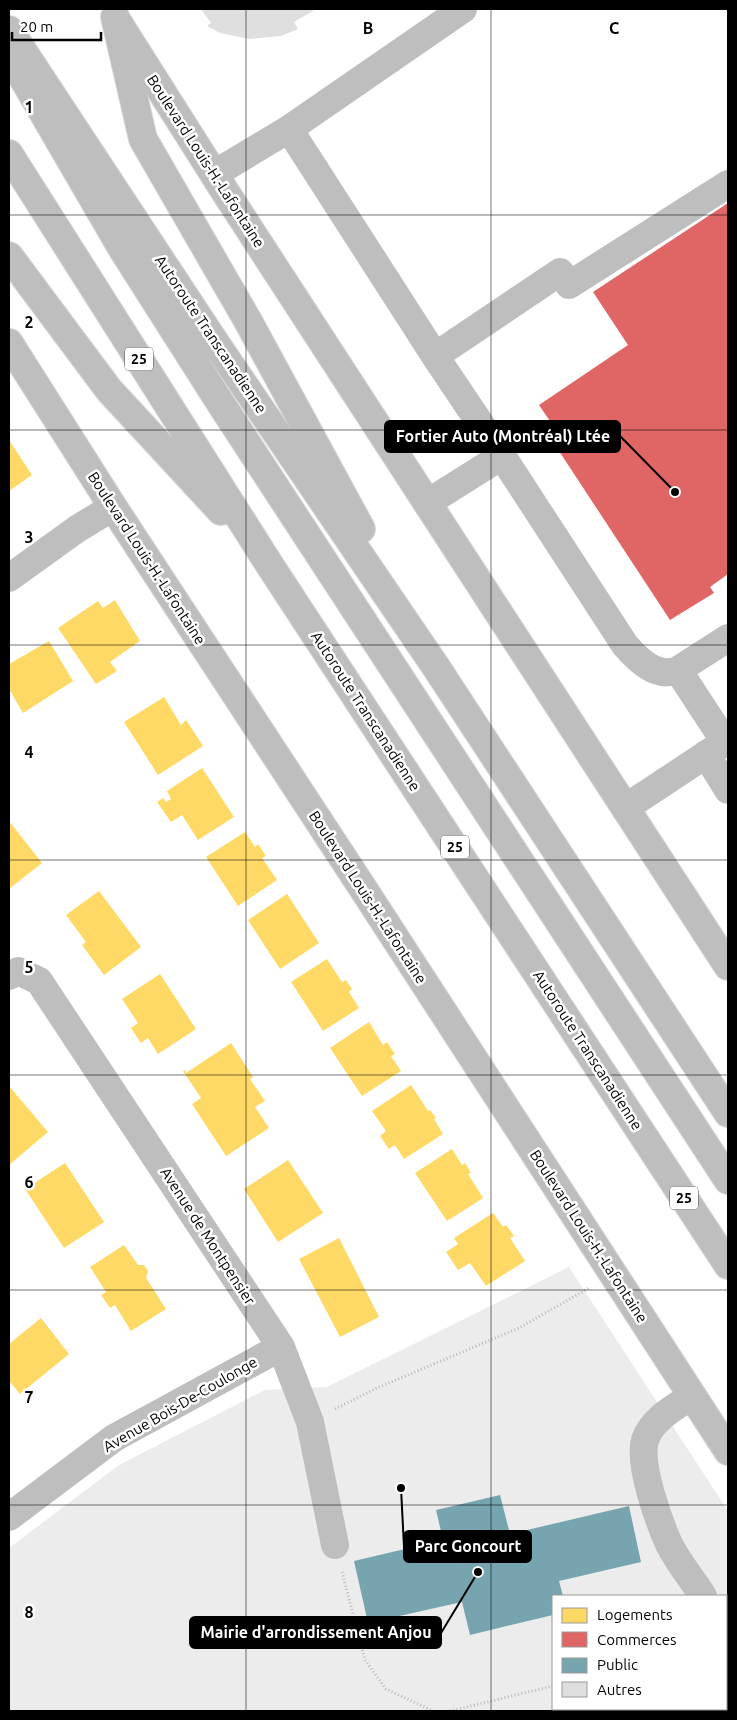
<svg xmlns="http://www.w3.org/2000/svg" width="737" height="1720" font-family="Ubuntu,sans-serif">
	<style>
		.green { fill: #ececec; fill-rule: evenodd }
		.homes { fill: #ffd966 }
		.shops { fill: #e06666 }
		.public { fill: #76a5af }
		.building { fill: #dfdfdf }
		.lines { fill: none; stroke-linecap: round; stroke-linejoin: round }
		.major-casing { stroke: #dbdbdb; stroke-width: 30 }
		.highway-casing { stroke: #dbdbdb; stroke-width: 30 }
		.path { stroke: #b9b9b9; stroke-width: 3; stroke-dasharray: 1 2.5; stroke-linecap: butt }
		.minor { stroke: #bebebe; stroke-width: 28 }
		.major { stroke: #bebebe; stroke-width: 28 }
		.highway { stroke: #bebebe; stroke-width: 28 }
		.grid { fill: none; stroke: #000; stroke-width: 1; stroke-opacity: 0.55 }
		.labels { text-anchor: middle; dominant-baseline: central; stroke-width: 5; stroke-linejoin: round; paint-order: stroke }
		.shield { fill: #fff; stroke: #4c4c4c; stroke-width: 1 }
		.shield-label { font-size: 14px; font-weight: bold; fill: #000 }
		.street-label { font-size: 15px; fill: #000; stroke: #fff }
		.grid-label { font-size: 16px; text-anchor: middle; font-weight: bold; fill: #000; stroke: #fff; stroke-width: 5; stroke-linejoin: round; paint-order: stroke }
		.leader { fill: none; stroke: #000; stroke-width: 2 }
		.callout-dot { fill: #000; stroke: #fff; stroke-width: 2 }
		.callout { fill: #000; stroke: #000; stroke-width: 2 }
		.callout-label { font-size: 16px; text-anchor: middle; font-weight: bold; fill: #fff }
	</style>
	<rect width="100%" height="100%" fill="#fff"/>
	<path class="green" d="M569,1267L728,1511V1711H9V1548L119,1465L265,1390L327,1387ZM553,1596H726V1709H553Z"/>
	<path class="homes" d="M9,440L32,475L9,491Z
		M115,600L140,641L110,662L117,671L96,684L58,628L98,601L103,608Z
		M49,641L73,681L23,713L9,689V664Z
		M164,697L181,725L186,720L203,746L158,775L124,722Z
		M202,768L234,817L198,840L182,815L171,822L157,802L163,798L166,802L171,799L167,791Z
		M9,821L42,863L9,889Z
		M245,832L255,847L258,844L266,856L262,858L277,880L238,906L206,857Z
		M99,891L141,947L104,975L82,945L86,942L66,915Z
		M287,894L319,943L280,969L248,920Z
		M327,959L342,982L346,980L352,989L349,992L359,1008L323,1031L291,982Z
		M160,974L196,1029L158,1054L148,1038L141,1043L131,1028L138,1023L122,999Z
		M369,1022L383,1045L387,1042L395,1054L391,1056L401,1071L362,1096L330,1048Z
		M231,1043L253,1077L250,1079L265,1101L255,1107L269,1128L226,1156L192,1104L201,1098L183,1071L185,1070L186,1073Z
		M411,1085L428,1111L430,1110L436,1118L434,1119L443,1134L404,1159L395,1145L389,1149L380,1136L386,1131L372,1111Z
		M9,1086L48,1132L9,1165Z
		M452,1149L462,1165L465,1163L471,1173L468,1174L483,1198L447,1221L415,1173Z
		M288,1160L323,1213L278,1242L244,1189Z
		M65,1163L104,1222L64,1248L25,1189Z
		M493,1213L503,1227L506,1225L514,1236L510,1238L525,1261L486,1286L470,1263L458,1270L446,1252L458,1244L454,1238Z
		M339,1238L379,1317L340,1337L299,1259Z
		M124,1245L138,1265H144L148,1271L146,1278L166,1309L131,1331L115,1305L110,1308L101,1295L106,1292L90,1267Z
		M41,1318L69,1354L20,1394L9,1381V1344Z"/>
	<path class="shops" d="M728,203V574L710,587L714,593L670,620L559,451L567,446L539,405L628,345L593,292Z"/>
	<path class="public" d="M500,1495L510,1534L629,1506L641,1562L559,1581L563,1596H553V1615L470,1635L462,1602L368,1623L354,1561L443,1540L436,1510Z"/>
	<path class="building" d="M201,9H316L294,22L298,29L281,36L249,39L220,33L207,26L211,23Z"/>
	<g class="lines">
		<defs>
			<path id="major" d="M117,21L224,190L728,966
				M9,343L113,507L364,890L728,1451"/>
			<path id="highway" d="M115,17L143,139L248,321L361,529
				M9,30L214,341L436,667L728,1113
				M9,54L123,250L221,404L728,1180
				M9,154L269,564L728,1265
				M9,256L109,390L221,511"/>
		</defs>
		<use href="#major" class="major-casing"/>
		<use href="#highway" class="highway-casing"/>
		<path class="path" d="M335,1409L377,1388L519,1328L589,1288
			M342,1572L365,1660L386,1689L433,1711
			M570,1709V1711
			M450,1711L553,1686"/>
		<path class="minor" d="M289,129L463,9
			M214,174L289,129L435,356L502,456L427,503
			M435,356L560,272L569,285L728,184
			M502,456L625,645C638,660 657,679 678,670
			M9,578L77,529L113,507
			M725,742L678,670L728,638
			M706,754L728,790
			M625,808L728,740
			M9,976L18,971L39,981L281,1347L310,1422L335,1545
			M692,1396C675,1407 652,1419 645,1440C638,1464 659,1522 669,1544C678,1562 692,1579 703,1596
			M9,1517L114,1438L281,1347
			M726,1630L728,1634"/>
		<use href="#major" class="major"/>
		<use href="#highway" class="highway"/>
	</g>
	<path class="grid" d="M246,9V1711M491,9V1711M9,215H728M9,430H728M9,645H728M9,860H728M9,1075H728M9,1290H728M9,1505H728"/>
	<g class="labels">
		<g class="shield">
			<rect x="125" y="347.5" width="28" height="23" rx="4"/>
			<rect x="441" y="835.5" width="28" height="23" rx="4"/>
			<rect x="670" y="1186.5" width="28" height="23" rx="4"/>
		</g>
		<g class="shield-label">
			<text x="139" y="359">25</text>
			<text x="455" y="847">25</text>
			<text x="684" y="1198">25</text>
		</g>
		<g class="street-label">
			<text transform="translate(206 161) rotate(57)">Boulevard Louis-H.-Lafontaine</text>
			<text transform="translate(211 334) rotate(56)">Autoroute Transcanadienne</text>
			<text transform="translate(147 558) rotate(57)">Boulevard Louis-H.-Lafontaine</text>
			<text transform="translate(366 711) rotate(57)">Autoroute Transcanadienne</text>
			<text transform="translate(368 897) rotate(57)">Boulevard Louis-H.-Lafontaine</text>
			<text transform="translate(588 1050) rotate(57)">Autoroute Transcanadienne</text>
			<text transform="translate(208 1236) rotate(57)">Avenue de Montpensier</text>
			<text transform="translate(589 1236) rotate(57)">Boulevard Louis-H.-Lafontaine</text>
			<text transform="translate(180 1404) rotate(-30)">Avenue Bois-De-Coulonge</text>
		</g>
	</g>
	<g class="grid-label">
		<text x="368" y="34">B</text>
		<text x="614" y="34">C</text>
		<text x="29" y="113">1</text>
		<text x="29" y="328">2</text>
		<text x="29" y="543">3</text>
		<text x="29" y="758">4</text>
		<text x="29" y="973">5</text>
		<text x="29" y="1188">6</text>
		<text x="29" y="1403">7</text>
		<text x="29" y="1618">8</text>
	</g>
	<path class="leader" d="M675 492L620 436M401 1488L404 1547M478 1572L441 1633"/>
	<g class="callout-dot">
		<circle cx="675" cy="492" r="5"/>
		<circle cx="401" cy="1488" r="5"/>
		<circle cx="478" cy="1572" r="5"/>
	</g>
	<g class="callout">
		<rect x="385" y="421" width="235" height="31" rx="5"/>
		<rect x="404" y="1531" width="127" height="31" rx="5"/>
		<rect x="190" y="1617" width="251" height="31" rx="5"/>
	</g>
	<g class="callout-label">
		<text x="503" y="442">Fortier Auto (Montréal) Ltée</text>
		<text x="468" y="1552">Parc Goncourt</text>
		<text x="316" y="1638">Mairie d'arrondissement Anjou</text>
	</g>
	<rect width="737" height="1720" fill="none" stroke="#000000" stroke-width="20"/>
	<rect x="552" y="1595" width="175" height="115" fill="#ffffff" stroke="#999999"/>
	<rect x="562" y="1608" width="25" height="15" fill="#ffd966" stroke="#999999"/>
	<text x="597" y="1620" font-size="15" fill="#000000">Logements</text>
	<rect x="562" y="1632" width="25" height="15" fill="#e06666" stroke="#999999"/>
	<text x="597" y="1645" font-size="15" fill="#000000">Commerces</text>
	<rect x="562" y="1658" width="25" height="15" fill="#76a5af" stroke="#999999"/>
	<text x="597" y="1670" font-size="15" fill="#000000">Public</text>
	<rect x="562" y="1682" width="25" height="15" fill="#dfdfdf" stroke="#999999"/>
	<text x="597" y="1695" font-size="15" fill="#000000">Autres</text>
	<path d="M12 32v8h89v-8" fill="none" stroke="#000000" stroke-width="2.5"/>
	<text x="20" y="32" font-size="15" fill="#000000" stroke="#ffffff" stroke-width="4" paint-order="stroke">20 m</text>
</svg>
